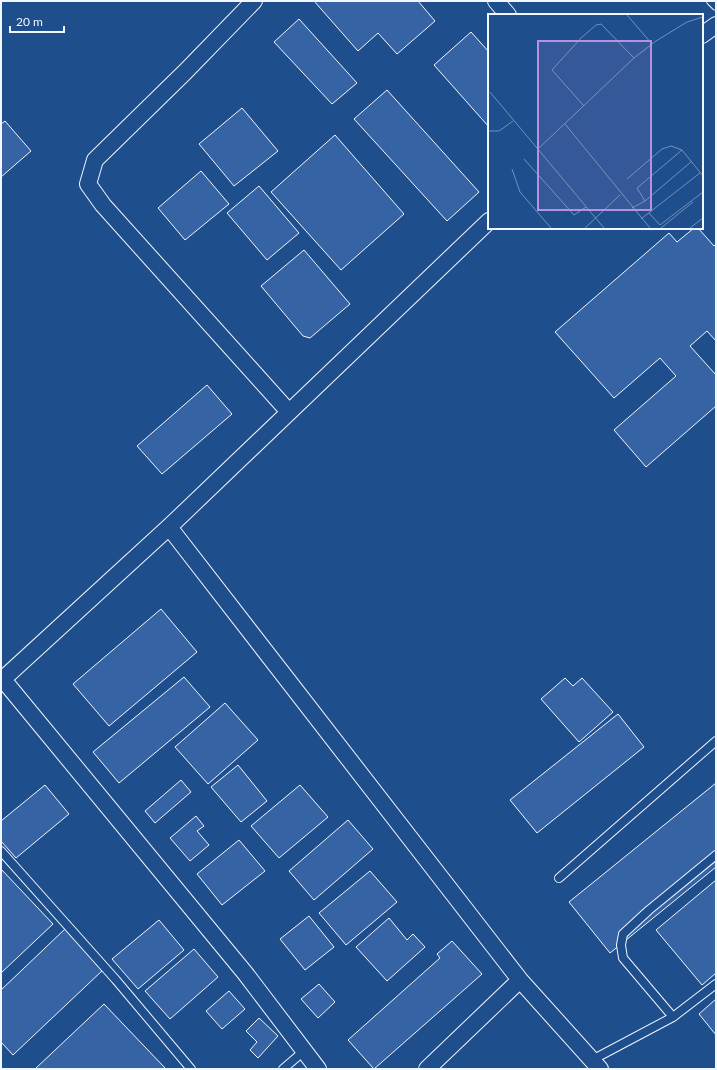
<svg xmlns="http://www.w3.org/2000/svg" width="717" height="1070" font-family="Lato,sans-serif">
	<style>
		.building { fill: #3563a3; stroke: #f2f6ff }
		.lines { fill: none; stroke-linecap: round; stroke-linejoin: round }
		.service-casing { stroke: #f2f6ff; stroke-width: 10 }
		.minor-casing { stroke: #f2f6ff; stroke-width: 18 }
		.service { stroke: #1f4e8c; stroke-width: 8 }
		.minor { stroke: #1f4e8c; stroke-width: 16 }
		.inset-road { fill: none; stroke: #7391ba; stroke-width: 1 }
		.view { fill: #b691df; fill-opacity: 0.15; stroke: #b691df; stroke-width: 2 }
		.inset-edge { fill: none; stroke: #f2f6ff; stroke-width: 2 }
	</style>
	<rect width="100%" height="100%" fill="#1f4e8c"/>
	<path class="building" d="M314,1H418L435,21L397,54L378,33L358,51Z
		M299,19L357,83L332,104L274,42Z
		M471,32L489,52V127L434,65Z
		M387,90L479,192L447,221L354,119Z
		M242,108L278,151L234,186L199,144Z
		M5,121L31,151L1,177V124Z
		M335,135L404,214L341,270L271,192Z
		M201,171L229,204L185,240L158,208Z
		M259,186L299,233L267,260L227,213Z
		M694,228H698L714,246L716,244V341L707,331L690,346L716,375V406L646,467L614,430L676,376L660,358L614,398L555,332L669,233L677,242Z
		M304,250L350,304L310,338L303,336L261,286Z
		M207,385L232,414L162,474L137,446Z
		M161,609L197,652L109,726L73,684Z
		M184,677L210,707L119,783L93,752Z
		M565,678L573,686L582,678L613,712L579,742L541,699Z
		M225,703L258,740L208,784L175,747Z
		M618,714L644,747L537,833L510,800Z
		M238,765L267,801L241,822L211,787Z
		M181,780L191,792L155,823L145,811Z
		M716,783V867L610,953L569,902Z
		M45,785L69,814L16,858L1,841V821Z
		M300,785L328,817L279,858L251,826Z
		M196,816L204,826L197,831L209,845L190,861L170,838Z
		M348,820L373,849L314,900L289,871Z
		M239,840L265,871L222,905L197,874Z
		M1,869L53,924L1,973Z
		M370,871L397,902L346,945L319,913Z
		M716,880V973L702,985L656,930Z
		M309,916L334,947L305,970L280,939Z
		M389,918L407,940L413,934L425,947L387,981L356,947Z
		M159,920L184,950L138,989L112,959Z
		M65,929L104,969L13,1055L1,1042V990Z
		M452,941L482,974L374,1069L348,1040L440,958L437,954Z
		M194,949L218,977L170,1019L145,991Z
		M319,984L335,1002L318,1018L301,999Z
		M229,991L245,1009L222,1029L206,1011Z
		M716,999V1035L699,1014Z
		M104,1004L166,1069H35Z
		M259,1018L278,1036L258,1058L250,1050L257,1042L246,1031Z"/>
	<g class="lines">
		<defs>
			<path id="service" d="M711,1L716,6
				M1,851L116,980L191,1069
				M559,878L716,741
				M673,1017L623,958L621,945L623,934L649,910L716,855
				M592,1060L673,1017L716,984
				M283,1069L304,1051"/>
			<path id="minor" d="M254,1L185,72L95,160L88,184L103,205L289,412
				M496,1L508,15
				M702,35L716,25
				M169,527L520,980L600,1069
				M1,677L245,973L318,1069
				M3,679L169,527L489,221
				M427,1069L520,980"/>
		</defs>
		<use href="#service" class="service-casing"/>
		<use href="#minor" class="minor-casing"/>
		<use href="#service" class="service"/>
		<use href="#minor" class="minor"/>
	</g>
	<g transform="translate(488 14)">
		<rect width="215" height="215" fill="#1f4e8c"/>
		<path class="inset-road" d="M139,1L164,30M2,78L116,214M96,92L64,56L93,24L108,11L113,10L146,44M77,110L162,214M0,117H11L25,107M51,134L146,44L168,27L199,8L215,3M36,145L86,201L98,193M24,155L32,178L63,214M139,165L174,135L183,132L194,136L215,162M157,187L149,174L194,136M144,194L157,187L204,147M161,199L172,211L215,178M153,205L212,159M97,214L132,181M173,214L205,188M202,214L215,204"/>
		<path class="view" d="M50,27H163V196H50Z"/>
		<rect width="215" height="215" class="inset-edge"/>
	</g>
	<rect width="717" height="1070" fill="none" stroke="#f2f6ff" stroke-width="4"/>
	<path d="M10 26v6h54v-6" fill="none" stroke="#f2f6ff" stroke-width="2"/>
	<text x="16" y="26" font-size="12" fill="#f2f6ff" stroke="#1f4e8c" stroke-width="3" paint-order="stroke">20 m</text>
</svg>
